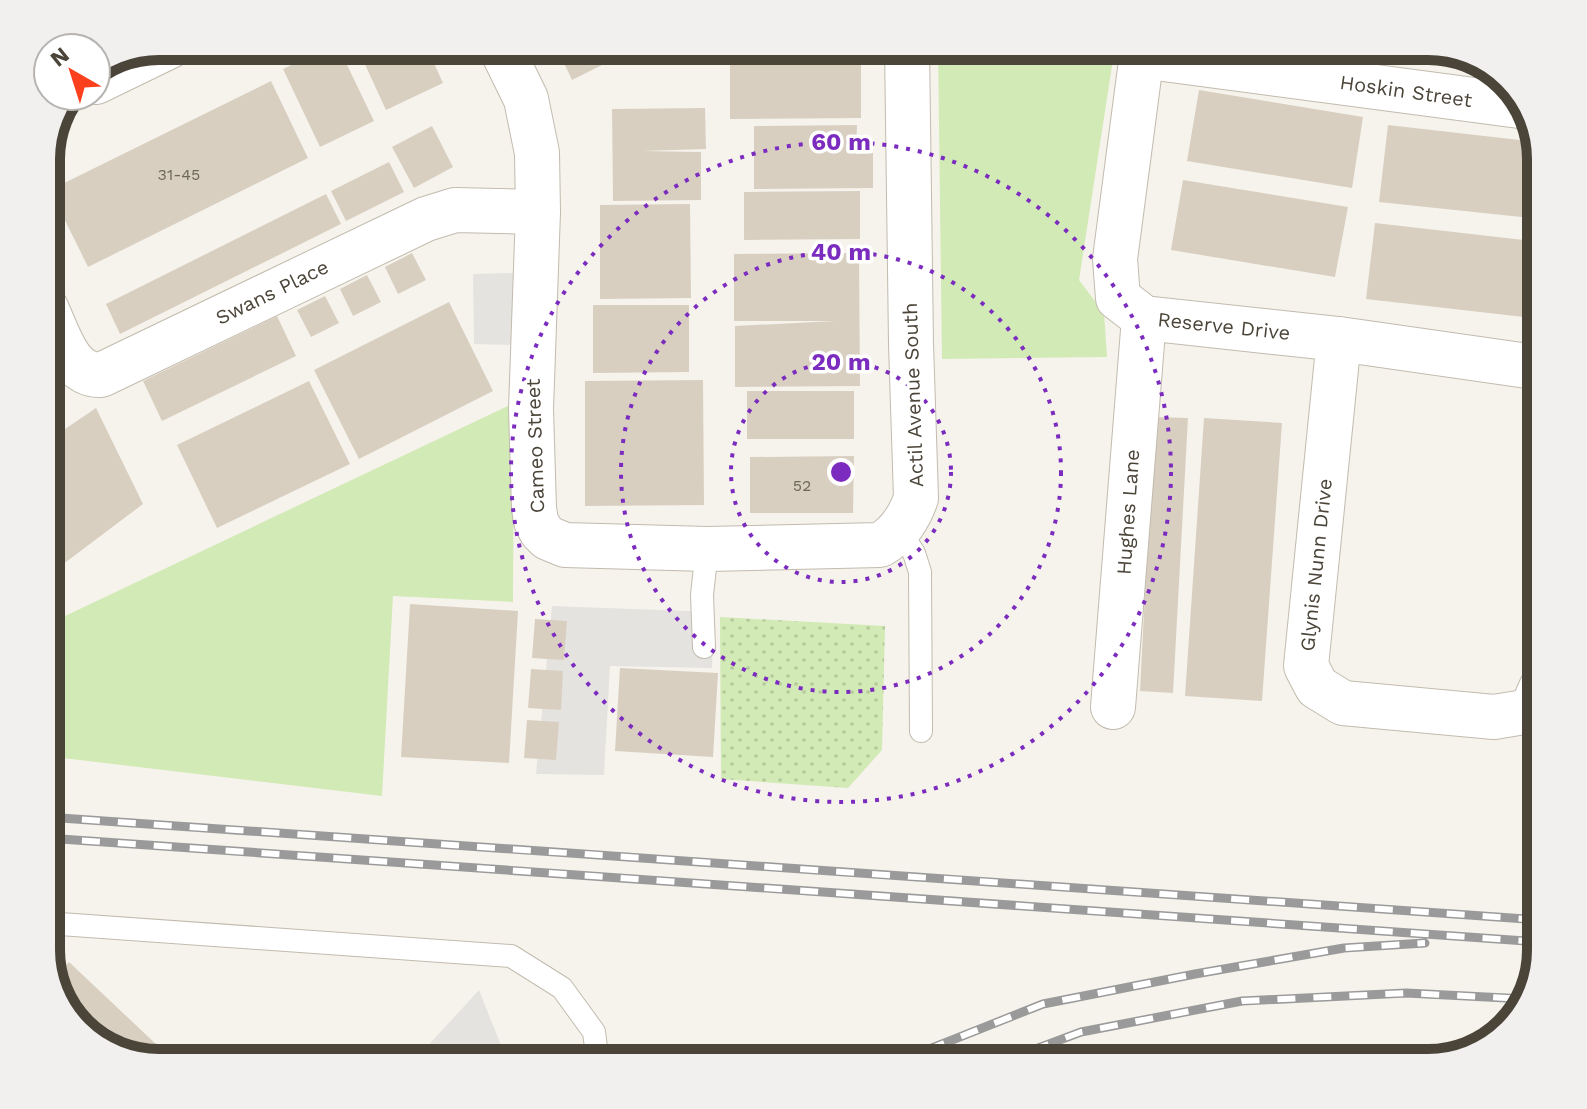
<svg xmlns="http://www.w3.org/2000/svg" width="1587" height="1109" font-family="'Work Sans',sans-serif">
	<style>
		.green { fill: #d2eab5 }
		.garden { fill: url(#garden-dots) }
		.parking { fill: #e5e3e0 }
		.building { fill: #d8cfc1 }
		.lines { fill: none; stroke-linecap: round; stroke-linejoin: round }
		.lane-casing { stroke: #c2bbae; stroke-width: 24 }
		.street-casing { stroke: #c2bbae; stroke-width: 46 }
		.lane { stroke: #fff; stroke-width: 22 }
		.street { stroke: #fff; stroke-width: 44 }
		.rail-casing { stroke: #9a9a9a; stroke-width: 9 }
		.rail { stroke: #fff; stroke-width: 6; stroke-dasharray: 18; stroke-linecap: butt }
		.ring { fill: none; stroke: #7b2cbf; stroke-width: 4; stroke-dasharray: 4 8 }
		.labels { text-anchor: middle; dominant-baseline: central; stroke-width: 7; stroke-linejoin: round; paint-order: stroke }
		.number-label { font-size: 16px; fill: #6e675b }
		.street-label { font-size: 20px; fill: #4b4439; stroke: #fff }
		.rim { fill: none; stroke: #4b4439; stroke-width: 10 }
		.centre { fill: #7b2cbf; stroke: #fff; stroke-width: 4 }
		.ring-label { font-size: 24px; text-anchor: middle; font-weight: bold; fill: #7b2cbf; stroke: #fff; stroke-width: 7; stroke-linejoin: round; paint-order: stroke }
	</style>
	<defs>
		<pattern id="garden-dots" width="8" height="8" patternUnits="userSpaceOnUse" patternTransform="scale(2)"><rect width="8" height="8" fill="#d2eab5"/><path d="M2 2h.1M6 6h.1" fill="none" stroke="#b6ca9c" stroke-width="1.8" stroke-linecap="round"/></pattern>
	</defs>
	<rect width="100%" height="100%" fill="#f6f3ec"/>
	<path class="green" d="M938,46H1115L1079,280L1104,313L1107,357L942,359Z
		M514,403L513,602L393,596L382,796L46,756V625Z"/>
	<path class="garden" d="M720,617L885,626L882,750L848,788L721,779Z"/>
	<path class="parking" d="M514,273V345L474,344L473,274Z
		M552,606L714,612L712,668L610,666L604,775L536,774Z
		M479,990L508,1063H412Z"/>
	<path class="building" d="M331,46H338L374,121L320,147L283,69Z
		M426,46L443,83L386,110L357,47Z
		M567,46H640L572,80L558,50Z
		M730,63H861V118L730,119Z
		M271,81L308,158L88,267L50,190Z
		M1199,90L1363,117L1352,188L1187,161Z
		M705,108L706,149L642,151L701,152V200L613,201L612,109Z
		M857,125L856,154L873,153V188L754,189V126Z
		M1388,125L1536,142L1541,158V219L1379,202Z
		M432,126L453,167L414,188L392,147Z
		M389,162L404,192L346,221L331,191Z
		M1183,180L1348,207L1335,277L1171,250Z
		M860,191V239L744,240V192Z
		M326,194L341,224L120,334L106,304Z
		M690,204L691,298L600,299V205Z
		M1375,223L1541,242V319L1366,299Z
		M412,253L426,280L398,294L385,267Z
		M859,253L860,386L735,387V326L835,321H734V254Z
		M367,275L381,302L353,316L340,289Z
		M325,296L339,323L311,337L297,310Z
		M449,302L493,391L359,459L314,370Z
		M593,305H689V372L593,373Z
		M277,316L296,356L162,421L143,381Z
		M703,380L704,505L585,506V381Z
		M309,381L350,464L217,528L177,445Z
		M747,391H854V439H747Z
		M96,408L143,504L46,577V442Z
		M1154,417L1188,418L1173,693L1140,691Z
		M1204,418L1282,423L1262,701L1185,696Z
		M854,456L853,513H750V457Z
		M410,604L518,611L509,763L401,757Z
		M535,619L567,621L564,660L532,658Z
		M620,668L718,673L713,757L615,751Z
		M531,669L563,671L561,710L528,708Z
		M527,720L559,722L556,760L524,758Z
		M69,962L176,1063H159L96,1044L61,1006L53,979Z"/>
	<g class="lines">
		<defs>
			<path id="lane" d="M897,527L914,553L920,572L921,731
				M704,647L702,595L707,549
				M46,923L511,956L562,988L594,1032L598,1063"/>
			<path id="street" d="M500,46L526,99L537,153L538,212L531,409L534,508L536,521L541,531L548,538L565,545L707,549L880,545C898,535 910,516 916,498L911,344L907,46
				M1143,46L1115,259L1118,298L1144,318L1339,339L1541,368
				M1141,56L1527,107
				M96,82L170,46
				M46,308C58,332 68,376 101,375L426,219L455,210L538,212
				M1339,339L1306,666L1317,687L1343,703L1494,717L1531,711L1541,688
				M1113,707L1144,318"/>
		</defs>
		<use href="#lane" class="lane-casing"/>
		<use href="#street" class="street-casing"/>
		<use href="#lane" class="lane"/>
		<use href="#street" class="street"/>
		<defs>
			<path id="rail" d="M46,817L1541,920
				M46,838L1541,942
				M894,1063L1043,1004L1195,974L1344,948L1425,943
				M998,1063L1081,1032L1242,1001L1406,993L1526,999"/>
		</defs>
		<use href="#rail" class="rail-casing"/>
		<use href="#rail" class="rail"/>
	</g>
	<g class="ring">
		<circle cx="841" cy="472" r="110"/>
		<circle cx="841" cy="472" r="220"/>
		<circle cx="841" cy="472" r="330"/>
	</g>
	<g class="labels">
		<g class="number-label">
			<text x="179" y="174">31-45</text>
			<text x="802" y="485">52</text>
		</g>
		<g class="street-label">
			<text transform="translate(1406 91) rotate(8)">Hoskin Street</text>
			<text transform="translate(272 292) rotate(-26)">Swans Place</text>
			<text transform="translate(1224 326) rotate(6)">Reserve Drive</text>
			<text transform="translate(913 395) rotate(-92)">Actil Avenue South</text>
			<text transform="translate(535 446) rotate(-92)">Cameo Street</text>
			<text transform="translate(1128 512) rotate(-86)">Hughes Lane</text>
			<text transform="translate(1316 565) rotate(-84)">Glynis Nunn Drive</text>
		</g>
	</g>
	<path d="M0 0H1587V1109H0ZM159 60H1428A99 99 0 0 1 1527 159V950A99 99 0 0 1 1428 1049H159A99 99 0 0 1 60 950V159A99 99 0 0 1 159 60Z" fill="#f1f0ef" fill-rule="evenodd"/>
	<path class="rim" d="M159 60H1428A99 99 0 0 1 1527 159V950A99 99 0 0 1 1428 1049H159A99 99 0 0 1 60 950V159A99 99 0 0 1 159 60Z"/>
	<circle cx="841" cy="472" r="12" class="centre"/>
	<g class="ring-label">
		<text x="841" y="150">60 m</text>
		<text x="841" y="260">40 m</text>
		<text x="841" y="370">20 m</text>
	</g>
	<g transform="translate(72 72) rotate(321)"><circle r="38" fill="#ffffff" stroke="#b7b4b0" stroke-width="2"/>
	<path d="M0-6L14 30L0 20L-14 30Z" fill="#fc3f1d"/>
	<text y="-12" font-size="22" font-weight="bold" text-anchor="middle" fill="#4b4439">N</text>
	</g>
</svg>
